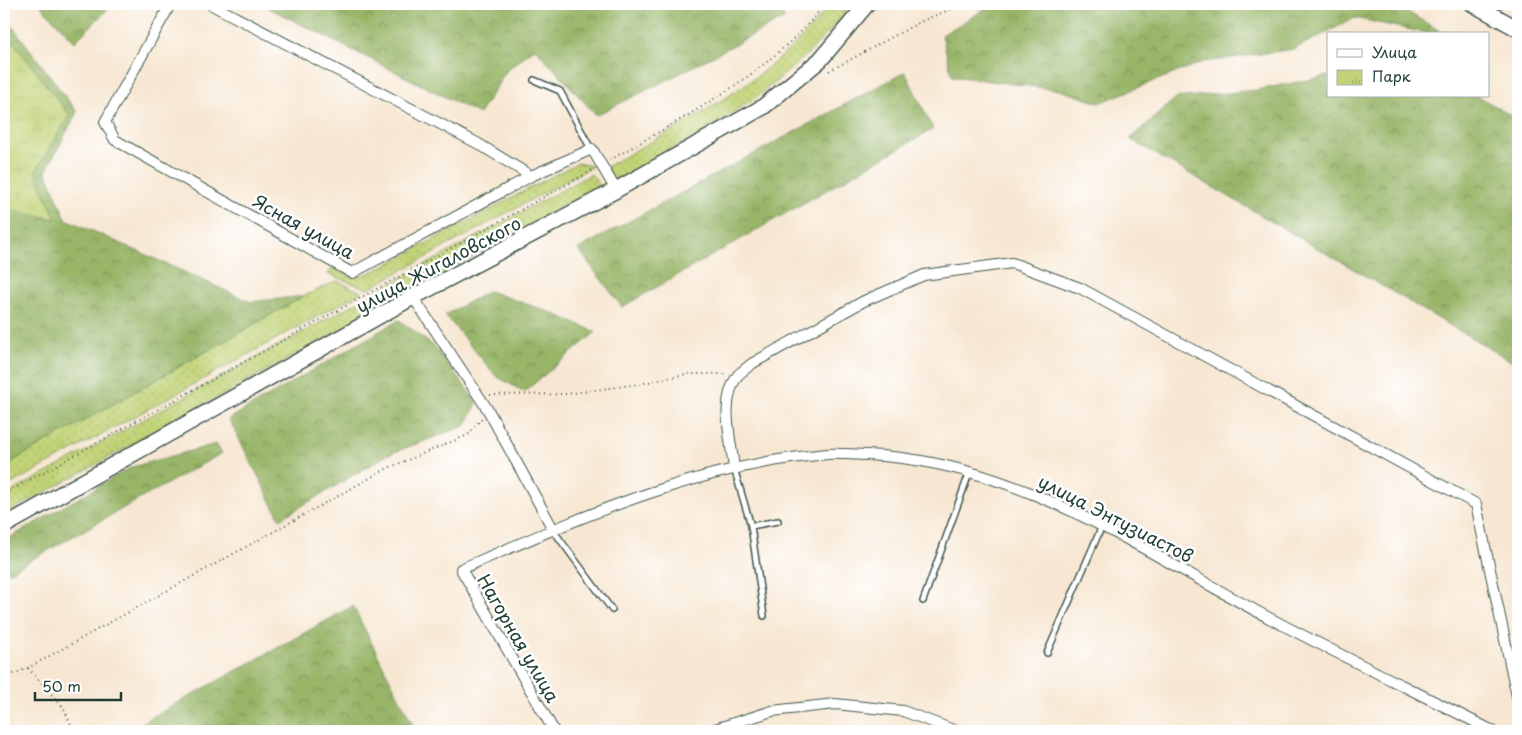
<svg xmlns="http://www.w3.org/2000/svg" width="1522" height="735" font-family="'Playpen Sans',sans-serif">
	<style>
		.grass { fill: url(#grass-dots); stroke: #708855 }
		.forest { fill: url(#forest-crowns); stroke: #5c794e }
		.park { fill: url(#park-tufts); stroke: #708855 }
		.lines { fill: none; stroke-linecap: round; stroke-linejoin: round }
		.lane-casing { stroke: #3f564c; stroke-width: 8 }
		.street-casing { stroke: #3f564c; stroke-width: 12 }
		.secondary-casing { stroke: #3f564c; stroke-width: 18 }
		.path { stroke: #3f564c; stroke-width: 2; stroke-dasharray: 1 4; stroke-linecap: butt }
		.lane { stroke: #fff; stroke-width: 5 }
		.street { stroke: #fff; stroke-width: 10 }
		.secondary { stroke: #fff; stroke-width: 15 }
		.labels { text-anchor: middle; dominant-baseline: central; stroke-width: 5; stroke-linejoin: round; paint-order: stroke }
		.street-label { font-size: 18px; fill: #1f3d34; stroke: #fff }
	</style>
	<defs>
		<pattern id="grass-dots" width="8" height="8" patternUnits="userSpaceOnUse" patternTransform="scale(1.25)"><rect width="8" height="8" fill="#c1d376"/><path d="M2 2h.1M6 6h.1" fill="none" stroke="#a5b667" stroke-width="1.8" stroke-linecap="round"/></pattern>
		<pattern id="forest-crowns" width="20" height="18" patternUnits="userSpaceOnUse" patternTransform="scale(1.25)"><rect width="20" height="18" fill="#98b567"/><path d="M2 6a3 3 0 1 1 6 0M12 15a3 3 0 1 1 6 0" fill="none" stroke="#7b9456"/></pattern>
		<pattern id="park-tufts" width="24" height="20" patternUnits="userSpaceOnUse" patternTransform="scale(1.25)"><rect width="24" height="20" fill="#c1d376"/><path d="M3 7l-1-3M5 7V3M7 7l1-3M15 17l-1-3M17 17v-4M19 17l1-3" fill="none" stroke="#a5b667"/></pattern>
	</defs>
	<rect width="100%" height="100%" fill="#fff"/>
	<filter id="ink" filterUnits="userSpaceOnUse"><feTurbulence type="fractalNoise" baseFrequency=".02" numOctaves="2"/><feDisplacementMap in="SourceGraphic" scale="10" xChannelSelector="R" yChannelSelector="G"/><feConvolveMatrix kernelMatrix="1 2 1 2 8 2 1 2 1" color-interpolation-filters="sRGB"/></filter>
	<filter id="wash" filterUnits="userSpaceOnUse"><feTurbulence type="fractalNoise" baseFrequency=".0096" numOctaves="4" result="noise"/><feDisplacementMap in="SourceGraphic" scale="20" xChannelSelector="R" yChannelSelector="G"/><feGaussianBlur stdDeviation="1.12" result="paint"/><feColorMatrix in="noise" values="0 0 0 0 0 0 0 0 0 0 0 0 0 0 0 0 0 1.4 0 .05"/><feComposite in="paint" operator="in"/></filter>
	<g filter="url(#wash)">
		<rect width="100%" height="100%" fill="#f7e7d2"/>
		<path class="grass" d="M830,4H851C794,84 704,132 620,180H614L606,167C686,121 775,80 830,4Z
			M577,163L593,166L368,289L328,274L333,267C353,277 356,279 376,270Z
			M591,174L601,187L4,515V496Z
			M337,281L362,292L4,488V466L304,296Z"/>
		<path class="forest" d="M39,4H113L75,42Z
			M261,4H768L785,18L671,78L596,115L535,48L507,70L479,114Z
			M1003,4H1394L1445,34H1431L1355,18L1294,49L1203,62L1099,103L1060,90L952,76L942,35L985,9Z
			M4,15L77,112L46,171L66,219L251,302L304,296L4,466Z
			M905,72L933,129L622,307L578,249Z
			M1328,76V96H1477L1518,119V365L1130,139L1176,98L1257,90Z
			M489,291L552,313L596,332L524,392L496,376L445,315Z
			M399,320L435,347L477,403L465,426L389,454L280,519L229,419Z
			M216,444L222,453L4,575V541L132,467Z
			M353,606L416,731H127Z"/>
		<path class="park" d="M9,37L69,115L35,172L56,219L4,209V42Z"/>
	</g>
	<g filter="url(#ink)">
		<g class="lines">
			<defs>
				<path id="lane" d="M534,80L560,91L591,149
					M734,468L751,526L764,616
					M751,526L778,521
					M553,530L612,610
					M923,601L970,471
					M1047,653L1102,526"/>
				<path id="street" d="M174,4L170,5L105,122L115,140L352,273L531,176L592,149L616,190
					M210,4L477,143L531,176
					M413,297L488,410L553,529
					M734,468C731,439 719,401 738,375C742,371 748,367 753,363L864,301L924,275L1012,263L1080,288L1476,504L1518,701
					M554,731L461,569C579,518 699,464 828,454C841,453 854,455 867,455C1018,461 1144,552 1273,620C1346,658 1420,694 1493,731
					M709,731L772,711L835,704L903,711L956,731"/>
				<path id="secondary" d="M1473,4L1518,29
					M4,526L413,297L616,190L763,107L820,60L867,4"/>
			</defs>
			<use href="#lane" class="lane-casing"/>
			<use href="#street" class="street-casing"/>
			<use href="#secondary" class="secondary-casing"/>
			<path class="path" d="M829,71L924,20L964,4
				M610,160C687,115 769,75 825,4
				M490,395L566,394L639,384L687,374H726
				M4,494L593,170
				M28,668L63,707L74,731
				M4,678L28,668L388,468L468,435L482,418"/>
			<use href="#lane" class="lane"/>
			<use href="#street" class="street"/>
			<use href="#secondary" class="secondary"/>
		</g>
	</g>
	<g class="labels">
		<g class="street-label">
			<text transform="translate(304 226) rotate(29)">Ясная улица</text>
			<text transform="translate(438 264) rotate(-28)">улица Жигаловского</text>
			<text transform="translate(1116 518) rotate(27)">улица Энтузиастов</text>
			<text transform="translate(519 638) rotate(60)">Нагорная улица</text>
		</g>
	</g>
	<rect width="1522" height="735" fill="none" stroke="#fff" stroke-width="20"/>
	<rect x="1327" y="32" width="162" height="65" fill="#ffffff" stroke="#a5b1ae"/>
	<rect x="1337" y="49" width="25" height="8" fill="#ffffff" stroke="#a5b1ae"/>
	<text x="1372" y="58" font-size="15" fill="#1f3d34">Улица</text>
	<rect x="1337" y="70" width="25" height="15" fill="url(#park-tufts)" stroke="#a5b1ae"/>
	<text x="1372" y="82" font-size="15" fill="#1f3d34">Парк</text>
	<path d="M35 692v8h86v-8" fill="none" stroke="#1f3d34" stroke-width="2.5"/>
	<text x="42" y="692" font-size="15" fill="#1f3d34" stroke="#ffffff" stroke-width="4" paint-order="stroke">50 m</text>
</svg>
